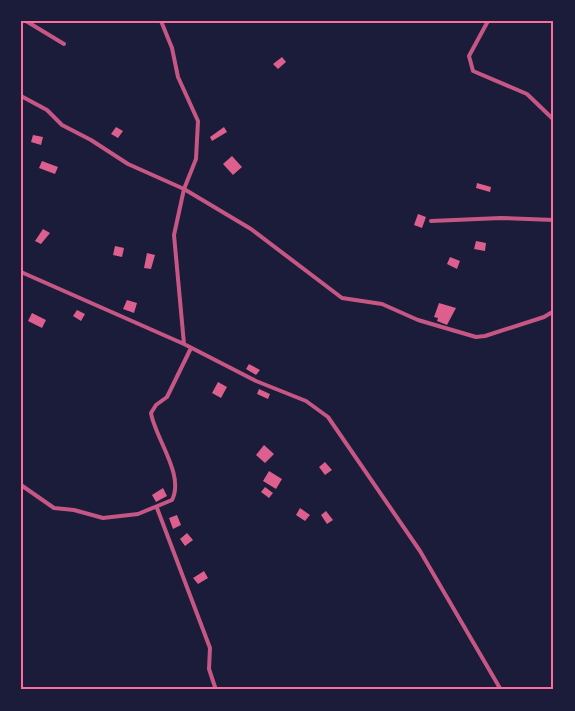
<svg xmlns="http://www.w3.org/2000/svg" width="575" height="711" font-family="Mulish,sans-serif">
	<style>
		.building { fill: #dd5f8e }
		.lines { fill: none; stroke-linecap: round; stroke-linejoin: round }
		.minor { stroke: #c65784; stroke-width: 4 }
		.neatline { fill: none; stroke: #ff6b9d; stroke-width: 2 }
	</style>
	<rect width="100%" height="100%" fill="#1b1b3a"/>
	<path class="building" d="M282,57L286,62L278,69L273,64Z
		M116,127L123,131L118,138L111,134Z
		M224,127L227,132L212,141L210,137Z
		M33,135L43,137L41,145L31,142Z
		M232,156L242,167L233,175L223,164Z
		M42,161L58,167L55,174L39,168Z
		M477,183L491,187L490,192L476,188Z
		M418,214L426,217L422,228L414,225Z
		M43,229L50,233L41,244L35,241Z
		M476,241L486,243L485,251L474,249Z
		M115,246L124,248L122,257L113,255Z
		M147,253L155,255L151,269L144,268Z
		M450,257L460,261L457,269L447,264Z
		M127,300L137,303L134,313L123,309Z
		M439,303L456,308L447,325L437,321L438,318L434,317Z
		M77,310L85,314L81,321L73,316Z
		M32,313L46,320L42,328L28,321Z
		M249,364L260,370L256,375L246,369Z
		M218,382L227,387L221,398L212,393Z
		M259,389L270,394L268,399L257,394Z
		M264,445L274,454L265,463L256,455Z
		M325,462L332,470L325,475L319,467Z
		M269,471L282,479L276,489L263,481Z
		M265,487L273,493L269,498L261,492Z
		M163,488L167,496L156,502L152,495Z
		M300,508L310,515L305,521L296,515Z
		M326,511L333,520L327,524L321,515Z
		M177,515L181,525L173,529L169,518Z
		M187,533L193,540L185,546L180,539Z
		M204,571L208,578L198,584L193,578Z"/>
	<g class="lines">
		<path class="minor" d="M26,21L64,44
			M161,21L172,48L178,77L198,121L196,159L184,189L174,235L184,344
			M488,21L469,56L473,71L527,94L554,120
			M21,96L47,110L62,125L91,140L128,164L184,189L251,229L342,298L382,304L418,320L476,337L485,336L544,317L554,311
			M431,221L501,218L554,220
			M21,272L184,344L256,381L306,401L328,417L420,551L501,690
			M21,485L54,508L74,510L103,518L138,514L172,500C185,475 155,438 151,413L156,405L167,397L191,348
			M157,508L210,648L209,669L216,690"/>
	</g>
	<rect width="575" height="711" fill="none" stroke="#1b1b3a" stroke-width="45"/>
	<rect x="22" y="22" width="530" height="666" class="neatline"/>
</svg>
